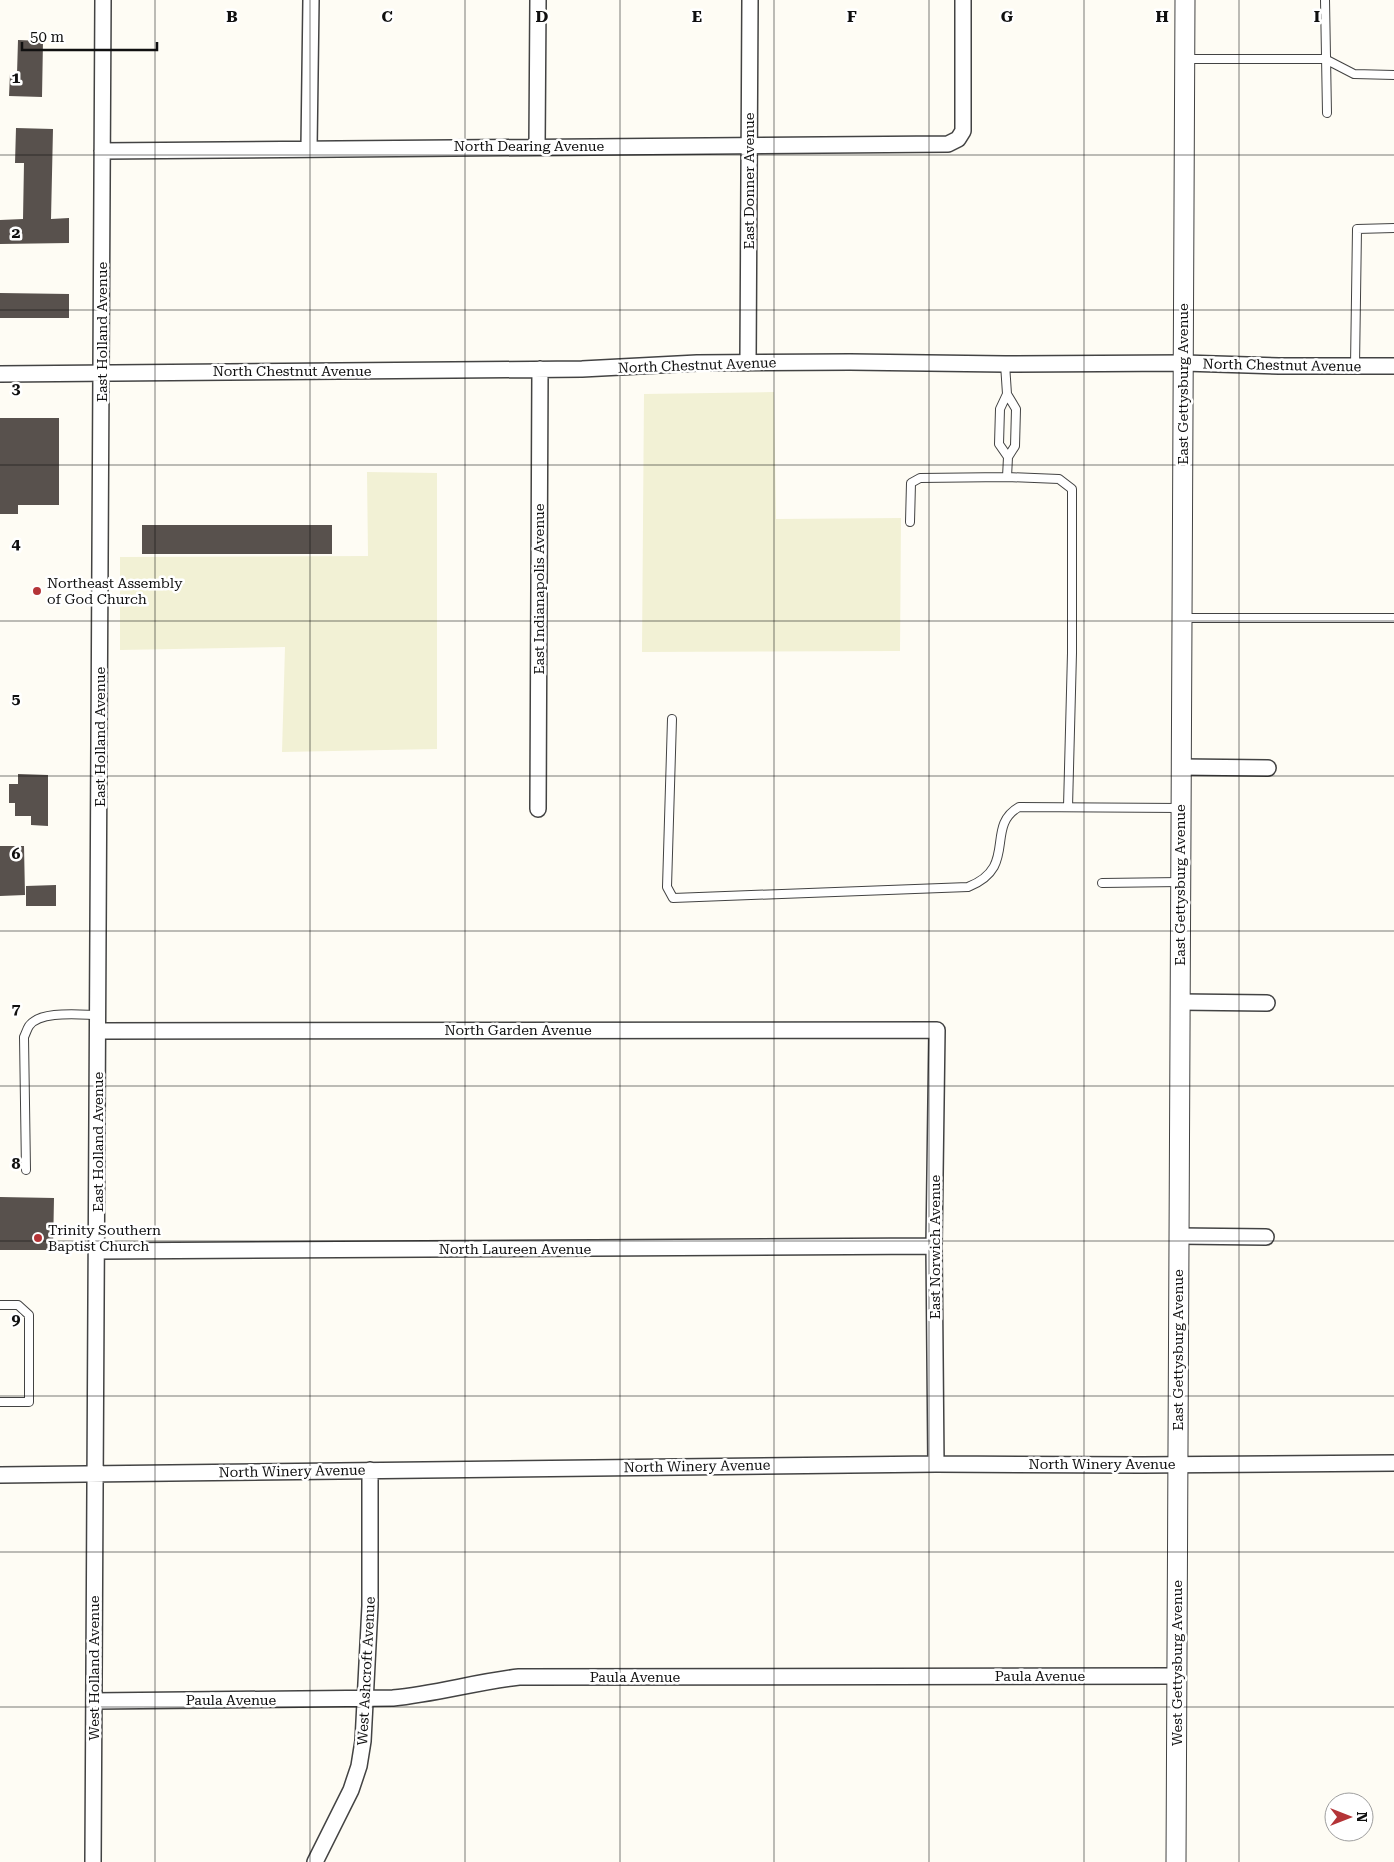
<svg xmlns="http://www.w3.org/2000/svg" width="1394" height="1862" font-family="'Roboto Serif',serif">
	<style>
		.farmland { fill: #f2f1d5 }
		.building { fill: #58514d }
		.lines { fill: none; stroke-linecap: round; stroke-linejoin: round }
		.service-casing { stroke: #434343; stroke-width: 10 }
		.minor-casing { stroke: #434343; stroke-width: 18 }
		.tertiary-casing { stroke: #434343; stroke-width: 21 }
		.service { stroke: #fff; stroke-width: 8 }
		.minor { stroke: #fff; stroke-width: 15 }
		.tertiary { stroke: #fff; stroke-width: 19 }
		.grid { fill: none; stroke: #101010; stroke-width: 1; stroke-opacity: 0.55 }
		.poi-dot { fill: #b43437; stroke: #fff; stroke-width: 2 }
		.labels { text-anchor: middle; dominant-baseline: central; stroke-width: 5; stroke-linejoin: round; paint-order: stroke }
		.street-label { font-size: 14px; fill: #101010; stroke: #fff }
		.poi-label { font-size: 14px; fill: #101010; stroke: #fff; text-anchor: start }
		.grid-label { font-size: 16px; text-anchor: middle; font-weight: bold; fill: #101010; stroke: #fff; stroke-width: 5; stroke-linejoin: round; paint-order: stroke }
	</style>
	<rect width="100%" height="100%" fill="#fefcf4"/>
	<path class="farmland" d="M774,392L776,519L901,518L900,651L642,652L644,394Z
		M367,472L437,473V749L282,752L285,647L120,650V557L368,556Z"/>
	<path class="building" d="M18,40L43,41L42,97L9,96L10,74H17Z
		M16,128L53,129L51,219L69,218V243L0,244V220L23,219L24,163H15Z
		M0,293L69,294V318H0Z
		M0,418H59V505H18V514H0Z
		M142,525H332V554H142Z
		M18,774L48,775V826L31,825V816H15V803H9V784H18Z
		M0,846H24L25,895L0,896Z
		M56,885V906H26V886Z
		M0,1197L54,1198L53,1250H0Z"/>
	<g class="lines">
		<defs>
			<path id="service" d="M1325,0L1327,113
				M1185,59H1325L1354,74L1394,75
				M1005,364L1007,394L1000,409L999,444L1008,457
				M1355,366L1357,229L1394,228
				M1007,394L1016,409L1015,446L1008,457L1007,477L1059,479L1072,489V653L1068,807
				M910,522L911,483L920,478L1007,477
				M1182,618H1394
				M672,719L667,887L673,898L968,887C1019,867 984,827 1019,807L1181,808
				M1102,883L1180,882
				M26,1170L24,1037C26,1033 27,1029 29,1026C40,1010 81,1015 99,1015
				M0,1305H18L29,1315V1402H0"/>
			<path id="minor" d="M537,146L538,0
				M309,148L311,0
				M102,151L948,144L958,139L963,131V0
				M748,363L750,0
				M0,374L582,369L697,363L850,362L1005,364L1184,363L1279,366H1394
				M1181,767L1268,768
				M538,809L540,369
				M1179,1002L1267,1003
				M99,1031L937,1030L934,1246L936,1464
				M1178,1236L1266,1237
				M97,1251L934,1246
				M0,1475L936,1464L1142,1465L1394,1463
				M94,1701L393,1698C435,1694 476,1682 519,1677L1177,1676
				M93,1862L103,0
				M315,1862L351,1790L359,1766L363,1741L370,1606V1470"/>
			<path id="tertiary" d="M1176,1862L1185,0"/>
		</defs>
		<use href="#service" class="service-casing"/>
		<use href="#minor" class="minor-casing"/>
		<use href="#tertiary" class="tertiary-casing"/>
		<use href="#service" class="service"/>
		<use href="#minor" class="minor"/>
		<use href="#tertiary" class="tertiary"/>
	</g>
	<path class="grid" d="M155,0V1862M310,0V1862M465,0V1862M620,0V1862M774,0V1862M929,0V1862M1084,0V1862M1239,0V1862M0,155H1394M0,310H1394M0,465H1394M0,621H1394M0,776H1394M0,931H1394M0,1086H1394M0,1241H1394M0,1396H1394M0,1552H1394M0,1707H1394"/>
	<g class="poi-dot">
		<circle cx="37" cy="591" r="5"/>
		<circle cx="38" cy="1238" r="5"/>
	</g>
	<g class="labels">
		<g class="street-label">
			<text x="529" y="146">North Dearing Avenue</text>
			<text transform="translate(749 181) rotate(-90)">East Donner Avenue</text>
			<text transform="translate(102 332) rotate(-90)">East Holland Avenue</text>
			<text transform="translate(697 365) rotate(-2)">North Chestnut Avenue</text>
			<text transform="translate(1282 365) rotate(1)">North Chestnut Avenue</text>
			<text x="292" y="371">North Chestnut Avenue</text>
			<text transform="translate(1183 384) rotate(-90)">East Gettysburg Avenue</text>
			<text transform="translate(539 589) rotate(-90)">East Indianapolis Avenue</text>
			<text transform="translate(100 737) rotate(-90)">East Holland Avenue</text>
			<text transform="translate(1180 885) rotate(-90)">East Gettysburg Avenue</text>
			<text x="518" y="1030">North Garden Avenue</text>
			<text transform="translate(98 1142) rotate(-90)">East Holland Avenue</text>
			<text transform="translate(935 1247) rotate(-90)">East Norwich Avenue</text>
			<text x="515" y="1249">North Laureen Avenue</text>
			<text transform="translate(1178 1350) rotate(-90)">East Gettysburg Avenue</text>
			<text x="1102" y="1464">North Winery Avenue</text>
			<text transform="translate(697 1466) rotate(-1)">North Winery Avenue</text>
			<text transform="translate(292 1471) rotate(-1)">North Winery Avenue</text>
			<text transform="translate(1177 1663) rotate(-90)">West Gettysburg Avenue</text>
			<text transform="translate(94 1668) rotate(-90)">West Holland Avenue</text>
			<text transform="translate(366 1671) rotate(-87)">West Ashcroft Avenue</text>
			<text x="1040" y="1676">Paula Avenue</text>
			<text x="635" y="1677">Paula Avenue</text>
			<text x="231" y="1700">Paula Avenue</text>
		</g>
		<g class="poi-label">
			<text x="47" y="583">Northeast Assembly<tspan x="47" dy="16">of God Church</tspan></text>
			<text x="48" y="1230">Trinity Southern<tspan x="48" dy="16">Baptist Church</tspan></text>
		</g>
	</g>
	<g class="grid-label">
		<text x="232" y="22">B</text>
		<text x="387" y="22">C</text>
		<text x="542" y="22">D</text>
		<text x="697" y="22">E</text>
		<text x="852" y="22">F</text>
		<text x="1007" y="22">G</text>
		<text x="1162" y="22">H</text>
		<text x="1317" y="22">I</text>
		<text x="16" y="83">1</text>
		<text x="16" y="238">2</text>
		<text x="16" y="394">3</text>
		<text x="16" y="549">4</text>
		<text x="16" y="704">5</text>
		<text x="16" y="859">6</text>
		<text x="16" y="1014">7</text>
		<text x="16" y="1169">8</text>
		<text x="16" y="1325">9</text>
	</g>
	<g transform="translate(1349 1817) rotate(90)"><circle r="24" fill="#ffffff" stroke="#9f9f9f"/>
	<path d="M0-4L9 19L0 12L-9 19Z" fill="#b43437"/>
	<text y="-8" font-size="14" font-weight="bold" text-anchor="middle" fill="#101010">N</text>
	</g>
	<path d="M22 42v8h135v-8" fill="none" stroke="#101010" stroke-width="2.5"/>
	<text x="30" y="42" font-size="15" fill="#101010" stroke="#ffffff" stroke-width="4" paint-order="stroke">50 m</text>
</svg>
